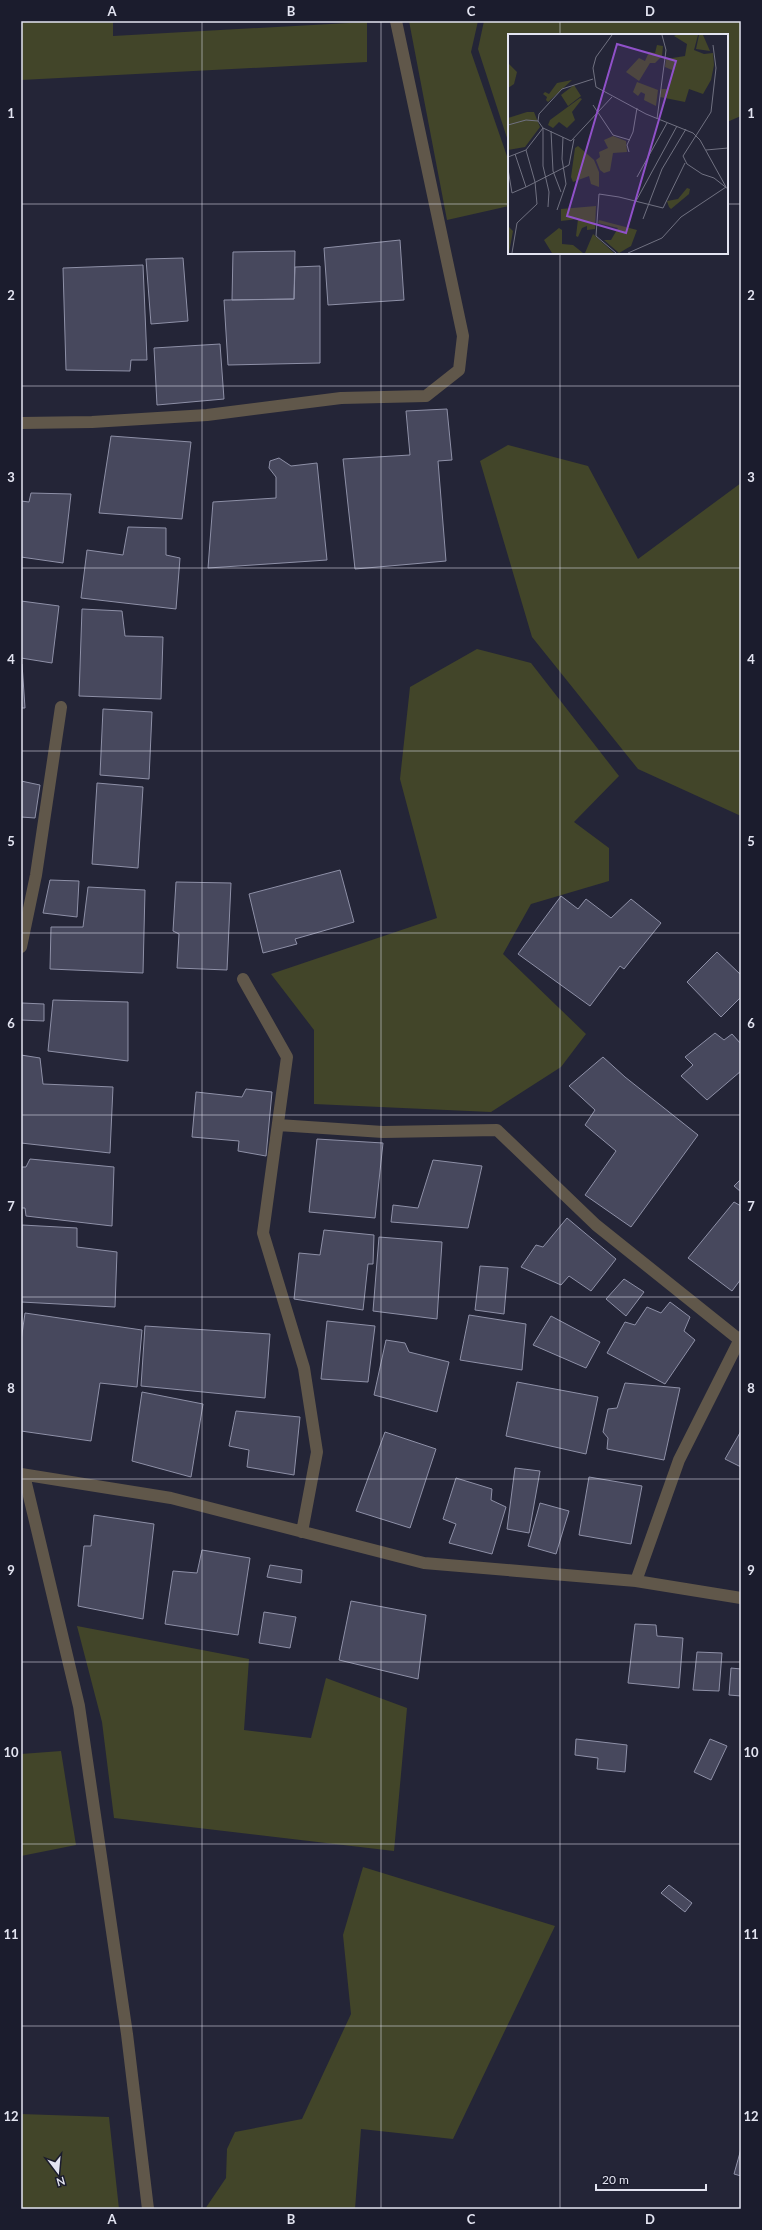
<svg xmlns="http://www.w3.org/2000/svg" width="762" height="2230" font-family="Lato,sans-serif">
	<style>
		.green { fill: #424529 }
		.building { fill: #47485d; stroke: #8e90a7 }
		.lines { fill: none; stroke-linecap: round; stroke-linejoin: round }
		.minor { stroke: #60574a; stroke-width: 12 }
		.grid { fill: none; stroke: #e3e4f1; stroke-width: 1; stroke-opacity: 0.55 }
		.inset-road { fill: none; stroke: #707181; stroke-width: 1 }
		.view { fill: #9051c9; fill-opacity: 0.15; stroke: #9051c9; stroke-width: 2 }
		.inset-edge { fill: none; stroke: #e3e4f1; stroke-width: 2 }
		.neatline { fill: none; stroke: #e3e4f1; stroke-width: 1.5 }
		.grid-label { font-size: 13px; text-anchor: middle; font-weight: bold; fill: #e3e4f1 }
	</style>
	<rect width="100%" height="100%" fill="#242537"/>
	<path class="green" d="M21,21H113V36L367,22V62L21,80Z
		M409,21H478L471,52L509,162V206L447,220Z
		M484,21H741V116L727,122V35H509V144L478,49Z
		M508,445L588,466L638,559L741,483V816L638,769L532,637L480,461Z
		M477,649L531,663L619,776L574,822L609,848V881L531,904L503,954L586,1034L561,1067L491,1112L314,1104V1030L271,974L437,918L400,779L410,687Z
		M77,1626L249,1659L244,1730L311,1738L326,1678L407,1708L394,1851L114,1818L102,1722Z
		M61,1751L76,1845L21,1856V1754Z
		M363,1867L555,1926L453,2139L361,2129L355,2209H205L226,2178L227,2149L235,2132L302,2119L351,2014L343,1935Z
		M21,2114L109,2117L119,2209H21Z"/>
	<path class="building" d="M400,240L404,300L328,305L324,248Z
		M295,251L294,299L232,300L233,252Z
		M183,258L188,321L151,324L146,259Z
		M143,265L147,360H131L130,371L66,370L63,268Z
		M320,266V363L228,365L224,300L294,299L295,267Z
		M220,344L224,399L157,405L154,348Z
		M447,409L452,460L438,461L446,561L355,569L343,459L410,455L406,411Z
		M111,436L191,442L182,519L99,513Z
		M279,458L291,466L317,463L327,560L208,568L213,502L276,498V477L269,468L270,461Z
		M31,493L71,494L63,563L21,557V501L29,502Z
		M128,527L166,528V555L180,558L176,609L81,598L87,550L123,555Z
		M21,601L59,606L52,663L21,658Z
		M82,609L122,611L125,636L163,637L161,699L79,696Z
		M21,664H22L25,708H21Z
		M103,709L152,712L149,779L100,775Z
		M21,781L40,785L35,818L21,817Z
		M97,783L143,787L138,868L92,864Z
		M340,870L354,922L295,939L297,944L263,953L249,894Z
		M50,880L79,881L77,917L43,913Z
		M176,882L231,883L227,970L177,968L179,934L173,931Z
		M88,887L145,890L143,973L50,969L51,927H83Z
		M561,896L578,909L586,899L611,918L631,899L661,923L624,969L620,966L590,1006L518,954Z
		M717,952L741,975V997L721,1017L687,982Z
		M53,1000L128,1002V1061L48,1051Z
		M22,1003L44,1004V1021L21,1020Z
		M715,1033L724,1040L732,1034L741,1044V1071L707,1100L681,1076L693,1065L685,1057Z
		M21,1055L40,1058L43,1084L113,1087L110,1153L21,1143Z
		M603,1057L625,1077L698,1135L631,1227L585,1195L616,1151L585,1125L595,1110L569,1086Z
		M246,1089L272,1092L266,1156L238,1151L239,1141L192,1137L196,1092L242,1097Z
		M317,1139L383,1143L375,1218L309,1212Z
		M30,1159L114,1167L112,1226L26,1216L25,1208H21V1167H26Z
		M433,1160L482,1166L468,1228L391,1222L393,1205L418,1208Z
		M741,1179V1192L734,1186Z
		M734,1202L741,1206V1279L732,1291L688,1258Z
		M567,1218L616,1259L591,1291L569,1276L561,1285L521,1267L536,1245L543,1247Z
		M22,1225L77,1228V1247L117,1252L115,1307L21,1302Z
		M324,1230L374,1235L373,1264H368L363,1310L294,1299L299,1253L320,1255Z
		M379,1237L442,1242L437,1319L373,1311Z
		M480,1266L508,1268L504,1314L475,1310Z
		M624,1279L644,1292L626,1316L606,1299Z
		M670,1302L690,1317L684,1331L695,1340L665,1384L607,1353L625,1322L635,1325L647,1307L661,1313Z
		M25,1313L142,1330L137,1387L100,1383L91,1441L21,1431V1341Z
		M469,1315L526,1324L522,1370L460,1360Z
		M551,1316L600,1342L586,1368L533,1345Z
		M327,1321L375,1326L368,1382L321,1379Z
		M145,1326L270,1334L265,1398L141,1386Z
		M386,1340L405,1343L409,1352L449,1362L437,1412L374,1395Z
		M517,1382L598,1397L586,1454L506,1436Z
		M625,1383L680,1388L664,1460L607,1449L608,1438L603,1432L608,1409L617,1408Z
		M142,1392L203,1404L191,1477L132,1461Z
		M236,1411L300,1417L294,1475L247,1467L249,1450L229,1446Z
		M741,1431V1467L725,1459Z
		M385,1432L436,1449L410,1528L356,1511Z
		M515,1468L540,1471L529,1533L507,1529Z
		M589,1477L642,1486L631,1544L579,1535Z
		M456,1478L492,1489L491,1500L506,1507L492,1554L449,1543L456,1524L443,1519Z
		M540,1503L569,1511L556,1554L528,1546Z
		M94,1515L154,1524L143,1619L78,1606L84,1546H91Z
		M202,1550L250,1558L238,1635L165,1624L173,1571L197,1573Z
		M270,1565L302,1570L301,1583L267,1577Z
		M351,1601L426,1615L418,1679L339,1660Z
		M264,1612L296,1617L290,1648L259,1643Z
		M635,1624L656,1625L657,1636L683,1638L679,1688L628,1683Z
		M697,1652L722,1653L719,1691L693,1690Z
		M731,1668L741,1669V1696L729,1695Z
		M576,1739L627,1745L625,1772L597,1769L598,1758L575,1755Z
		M710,1739L727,1746L711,1780L694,1772Z
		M669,1885L692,1903L685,1912L661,1893Z
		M741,2149V2176L734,2174Z"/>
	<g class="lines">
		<path class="minor" d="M21,423L92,422L207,415L341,398L426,396L459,370L463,336L396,21
			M21,947L36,875L61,707
			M243,979L287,1057L263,1233L304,1368L317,1452L302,1532
			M278,1125L383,1132L497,1130L596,1225L741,1341
			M21,1474L171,1498L424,1563L636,1581L741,1598
			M24,1475L79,1706L127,2034L148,2209
			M636,1581L679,1460L741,1337"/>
	</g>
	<path class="grid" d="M202,21V2209M381,21V2209M560,21V35M21,204H509M727,204H741M560,253V2209M21,386H741M21,568H741M21,751H741M21,933H741M21,1115H741M21,1297H741M21,1479H741M21,1662H741M21,1844H741M21,2026H741"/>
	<g transform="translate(508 34)">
		<rect width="220" height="220" fill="#242537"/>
		<path d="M168,1H190L186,16L196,20L205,19L206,31L203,46L195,60L181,55L177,68L152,63L153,55H161L164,36L157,33L158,25L177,22L179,10L166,2ZM191,1H195L202,17L188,15ZM149,11L155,12L154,22L147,29H142L131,47L118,38L131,24L137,27L141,18L147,19ZM0,29L9,38L6,50L0,54ZM64,46L40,68L38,66L39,63L35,60L37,58L41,60L49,49ZM129,48L150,56L148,72L136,66L137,60L133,58L130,62L125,58ZM66,51L73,62L60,72L53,61ZM72,64L74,65L64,78L67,86L59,94L51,88L45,94L40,91L42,86ZM19,78H26L32,93L17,113L0,116V84ZM105,102L118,107L119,118L105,119L102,137L96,139L92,136L88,126L92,123L91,118L100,114L96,106ZM70,112L86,126L91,138V153L83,150L81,142L65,148L63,143L67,114ZM179,154L182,155L181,160L163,175L161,173L159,167L170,165ZM88,172L87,195L79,196V192L74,194L70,203L68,202L70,185L53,187V175ZM91,186L129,196L123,212L111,219L96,206H103L110,194L90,189ZM0,192L5,197L1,219H0ZM51,194L54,196V210L65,211L75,219H44L36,206ZM85,200L106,219H77Z" fill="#424529"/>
		<path class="inset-road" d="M104,1L88,23L85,34L88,53L138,80L185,99L192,106L218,153M205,11L208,34L203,78L175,122L179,130L194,140L206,144L220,155M85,71L105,101L122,106M149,85L158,16L154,1M30,87L31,80L54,55L85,45M0,91L18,86L30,87L35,94L63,107L104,63M35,94V132L41,158L40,173M43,97L45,137L53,158M198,116L220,114M121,118L119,111L125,98L129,74M7,120L18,153L61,131L66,105M0,123L18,116L35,94M0,135L4,159L18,153M129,143L159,89M128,167L169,92M49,176L58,150L54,125L55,103M135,185L154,135L178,95M4,219L9,189L29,170L27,148L18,116M108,219L88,202L91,160L111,163L155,174L177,129M120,219L154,204L173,183L218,153"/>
		<path class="view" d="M109,10L168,27L118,199L59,182Z"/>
		<rect width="220" height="220" class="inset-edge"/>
	</g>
	<rect width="762" height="2230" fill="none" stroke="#1b1c2d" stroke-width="44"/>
	<g transform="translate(58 2172) rotate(164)" stroke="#1b1c2d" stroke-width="3" paint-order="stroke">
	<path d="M0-3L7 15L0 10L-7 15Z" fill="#e3e4f1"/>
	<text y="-6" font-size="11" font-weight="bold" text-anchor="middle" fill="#e3e4f1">N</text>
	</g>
	<path d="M596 2184v6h110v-6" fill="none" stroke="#e3e4f1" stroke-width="2"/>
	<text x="602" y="2184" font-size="12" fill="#e3e4f1" stroke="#1b1c2d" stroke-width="3" paint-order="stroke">20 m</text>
	<rect x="22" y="22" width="718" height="2186" class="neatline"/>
	<g class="grid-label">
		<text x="112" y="16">A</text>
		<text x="291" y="16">B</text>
		<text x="471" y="16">C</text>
		<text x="650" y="16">D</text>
		<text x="11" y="118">1</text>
		<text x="751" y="118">1</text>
		<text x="11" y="300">2</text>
		<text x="751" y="300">2</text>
		<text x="11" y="482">3</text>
		<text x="751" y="482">3</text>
		<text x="11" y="664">4</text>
		<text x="751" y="664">4</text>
		<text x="11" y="846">5</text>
		<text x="751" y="846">5</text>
		<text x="11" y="1028">6</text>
		<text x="751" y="1028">6</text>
		<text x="11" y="1211">7</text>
		<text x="751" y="1211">7</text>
		<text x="11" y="1393">8</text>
		<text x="751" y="1393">8</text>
		<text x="11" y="1575">9</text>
		<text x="751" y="1575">9</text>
		<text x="11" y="1757">10</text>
		<text x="751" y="1757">10</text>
		<text x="11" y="1939">11</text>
		<text x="751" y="1939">11</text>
		<text x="11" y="2121">12</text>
		<text x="751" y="2121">12</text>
		<text x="112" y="2224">A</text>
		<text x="291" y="2224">B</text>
		<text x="471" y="2224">C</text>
		<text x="650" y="2224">D</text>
	</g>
</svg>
